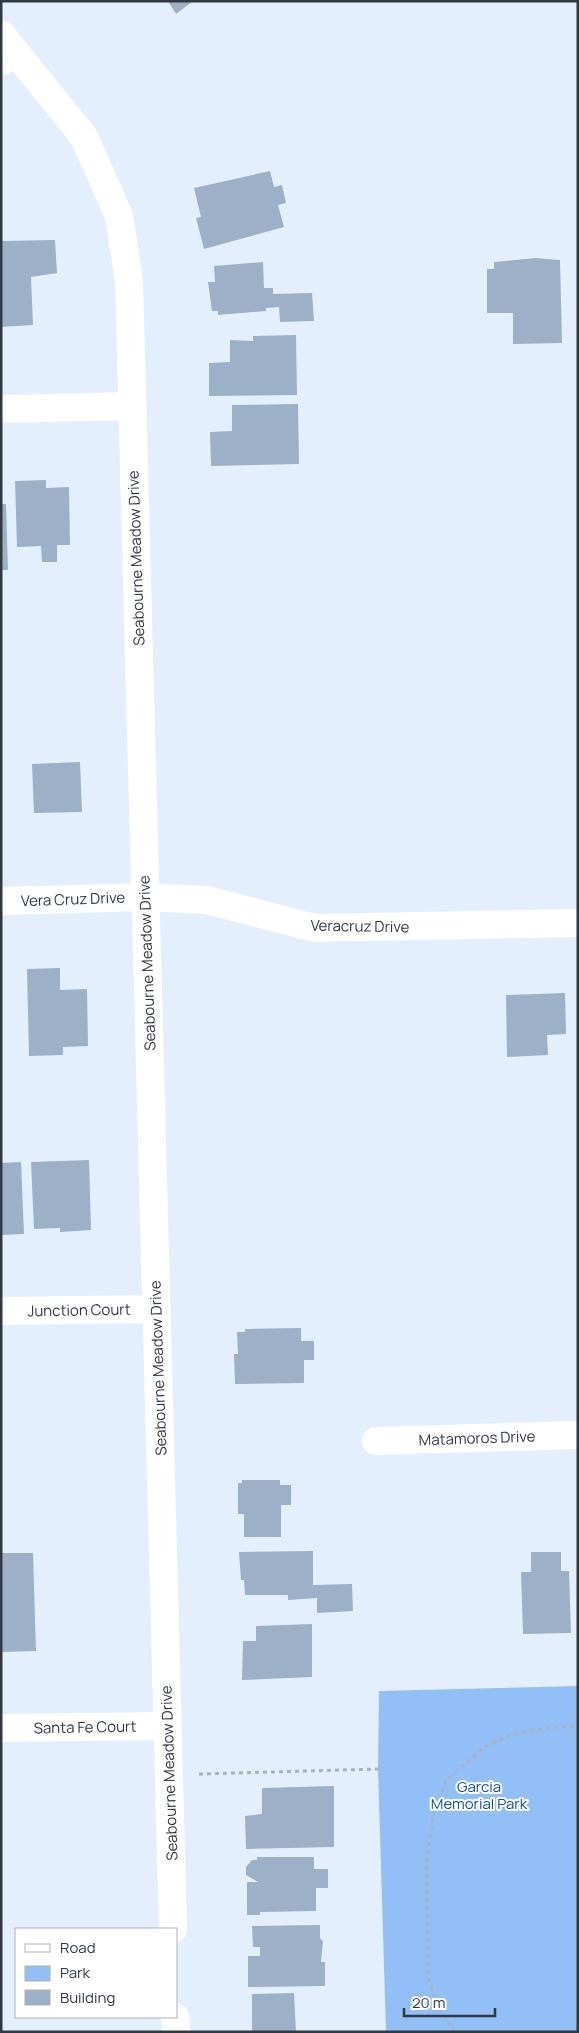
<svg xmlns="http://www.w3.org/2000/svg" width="579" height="2033" font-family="Manrope,sans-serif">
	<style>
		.green { fill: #92bff6 }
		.building { fill: #9cb0c8 }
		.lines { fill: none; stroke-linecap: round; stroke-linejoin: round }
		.path { stroke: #a8b2c0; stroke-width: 3; stroke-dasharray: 4 4; stroke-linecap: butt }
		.lane { stroke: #fff; stroke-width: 15 }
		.street { stroke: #fff; stroke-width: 28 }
		.labels { text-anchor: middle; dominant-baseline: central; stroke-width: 4; stroke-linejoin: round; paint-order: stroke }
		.street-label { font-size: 15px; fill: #313842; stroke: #fff }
		.park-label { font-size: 15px; fill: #0f5094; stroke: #fff }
	</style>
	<rect width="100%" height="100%" fill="#e3efff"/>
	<path class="green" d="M578,1686V2032H386L378,1769L379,1691Z"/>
	<path class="building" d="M168,1H193L176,14Z
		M270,171L274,187L282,185L286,203L278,205L284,227L204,249L196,218L201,217L194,188Z
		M55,240L57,273L31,277L33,325L1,327V241Z
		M535,258L560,260L562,343L513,344V313H487V269H494V262Z
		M263,262L264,288H273V294L312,293L314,321L280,322L279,307L266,308V311L218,315V311H212L208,282H215L214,266Z
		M296,335L297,395L209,396V363L230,362V340L253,341V336Z
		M298,404L299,464L211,466L210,432L232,431V405Z
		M46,480V488L69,487L70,545H57V562H42L41,546L17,547L15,481Z
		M1,504H6L8,570H1Z
		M80,762L82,812L34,813L32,764Z
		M60,968V990L87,989L88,1046L63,1047V1055L29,1056L27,969Z
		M565,993L566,1034L547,1035L548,1055L507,1057L506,995Z
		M89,1160L91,1230L60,1232V1228L34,1229L31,1162Z
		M21,1162L24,1234L1,1235V1163Z
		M301,1328V1341H314V1360H304V1383L235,1384L234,1354H238L237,1332H245V1329Z
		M242,1480H280V1485H291V1505H281V1537H244V1514H238V1483H242Z
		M313,1551V1585L352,1584L353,1611L317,1613V1598L288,1600V1595H245L244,1580H241L239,1552Z
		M531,1552H561V1571H569L571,1633L523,1634L521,1572H531Z
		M1,1553H33L36,1651L2,1652Z
		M312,1624V1677L242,1680L243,1641H256V1626Z
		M334,1786V1847L246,1849L245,1816L262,1814V1788Z
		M257,1857H314V1869H328V1888H316V1911L260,1912V1915H247V1882H258L246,1875V1867L252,1860H257Z
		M320,1925V1938L323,1941L321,1962H325V1986L248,1987V1956H260V1947H253L252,1926Z
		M294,1993L296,2032H252V1994Z"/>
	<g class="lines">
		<path class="path" d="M199,1774L378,1769
			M454,2032L438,2006L428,1976L427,1861L433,1815L446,1781L484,1747L513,1734L555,1727L578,1726"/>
		<path class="lane" d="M1,69L20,58"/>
		<path class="street" d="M1,34L84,137L119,216L129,281L173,1929
			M1,409L132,406
			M1,901L145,897L207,900L315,928L578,923
			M1,1311L156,1309
			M376,1441L578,1435
			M1,1728L168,1726
			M175,2017L176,2032"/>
	</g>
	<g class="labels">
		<g class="street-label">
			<text transform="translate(136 558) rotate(-92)">Seabourne Meadow Drive</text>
			<text transform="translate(73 899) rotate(-2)">Vera Cruz Drive</text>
			<text transform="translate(360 926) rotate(1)">Veracruz Drive</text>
			<text transform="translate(147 963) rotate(-92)">Seabourne Meadow Drive</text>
			<text transform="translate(79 1310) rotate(-1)">Junction Court</text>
			<text transform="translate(158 1368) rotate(-92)">Seabourne Meadow Drive</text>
			<text transform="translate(477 1438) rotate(-2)">Matamoros Drive</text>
			<text transform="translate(85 1727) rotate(-1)">Santa Fe Court</text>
			<text transform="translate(169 1773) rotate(-92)">Seabourne Meadow Drive</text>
		</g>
		<g class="park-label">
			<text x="479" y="1786">Garcia<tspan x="479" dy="17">Memorial Park</tspan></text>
		</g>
	</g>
	<rect width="579" height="2033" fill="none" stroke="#313842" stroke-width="5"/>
	<rect x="15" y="1928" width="162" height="90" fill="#ffffff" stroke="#adafb3"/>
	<rect x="25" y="1944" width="25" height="8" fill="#ffffff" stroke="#adafb3"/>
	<text x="60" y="1953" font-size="15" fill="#313842">Road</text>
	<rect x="25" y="1966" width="25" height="15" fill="#92bff6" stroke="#adafb3"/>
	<text x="60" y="1978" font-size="15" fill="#313842">Park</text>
	<rect x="25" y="1990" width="25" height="15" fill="#9cb0c8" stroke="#adafb3"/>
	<text x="60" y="2003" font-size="15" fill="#313842">Building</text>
	<path d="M404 2008v8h91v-8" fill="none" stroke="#313842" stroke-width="2.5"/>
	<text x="412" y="2008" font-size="15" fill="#313842" stroke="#ffffff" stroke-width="4" paint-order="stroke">20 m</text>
</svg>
